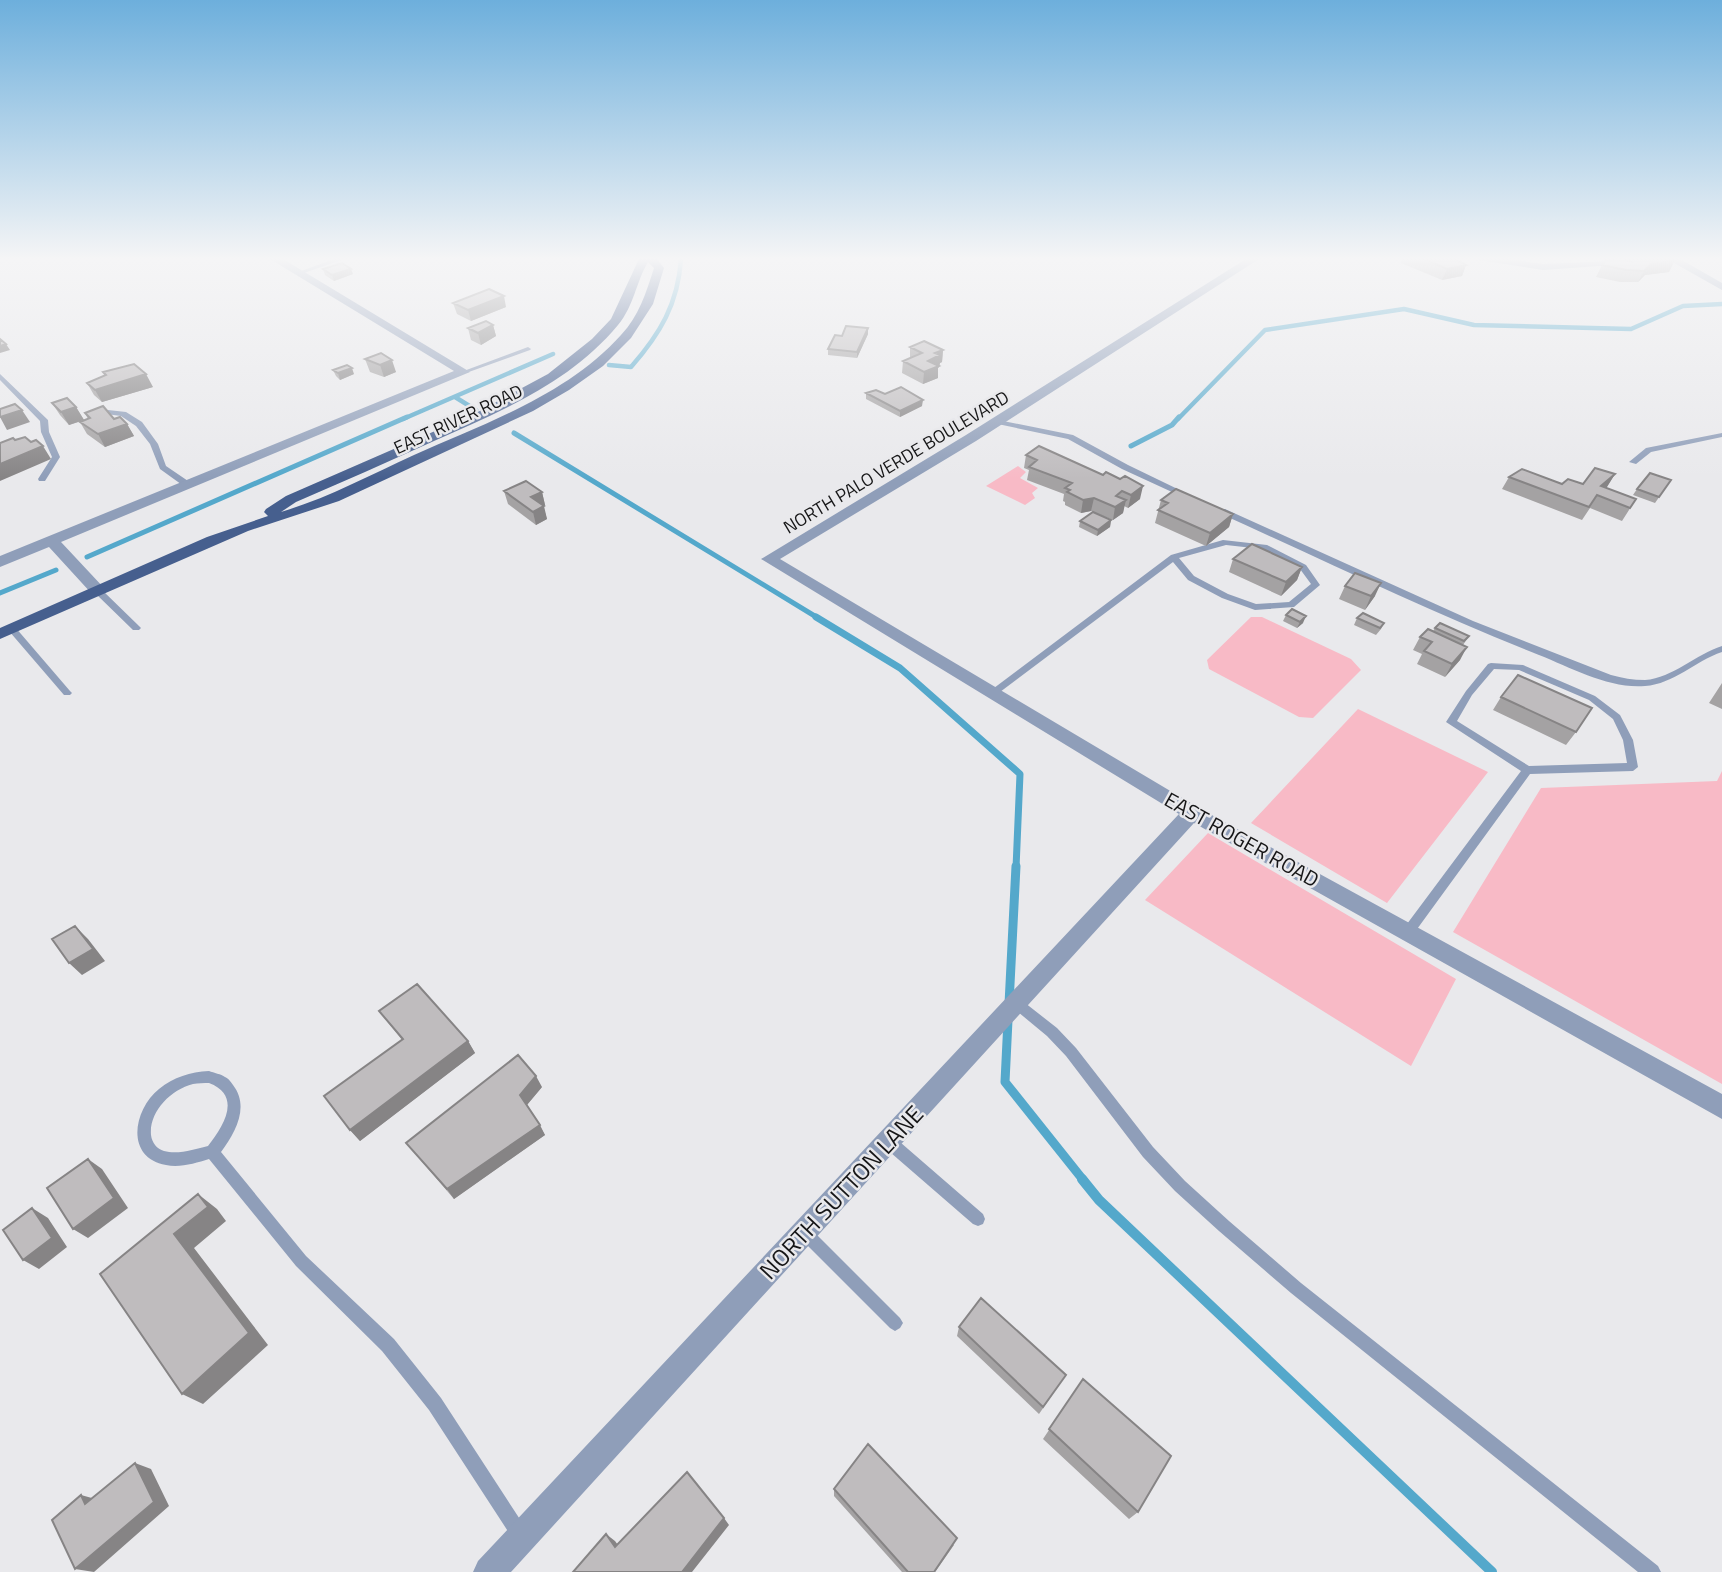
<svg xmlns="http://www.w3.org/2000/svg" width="1722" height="1572" font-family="'Titillium Web',sans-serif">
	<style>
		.green { fill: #f8bac6 }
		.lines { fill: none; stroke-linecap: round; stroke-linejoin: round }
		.stream-far4 { stroke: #54a8cb; stroke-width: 4.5 }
		.stream-far3 { stroke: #54a8cb; stroke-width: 5 }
		.stream-far2 { stroke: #54a8cb; stroke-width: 7 }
		.stream-far1 { stroke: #54a8cb; stroke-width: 9 }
		.stream { stroke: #54a8cb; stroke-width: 10 }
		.service { fill: #8f9eb9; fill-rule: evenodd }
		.minor { fill: #8f9eb9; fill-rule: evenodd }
		.primary { fill: #465f8e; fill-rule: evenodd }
		.wall { fill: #a4a2a3 }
		.shaded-wall { fill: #868485 }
		.building { fill: #bfbcbe; stroke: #868485; stroke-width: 2 }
		.labels { text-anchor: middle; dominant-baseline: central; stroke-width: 5; stroke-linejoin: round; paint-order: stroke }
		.far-street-label { font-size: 18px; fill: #161617; stroke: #e9e9ec }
		.street-label { font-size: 21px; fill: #161617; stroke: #e9e9ec }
		.near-street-label { font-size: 24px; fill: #161617; stroke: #e9e9ec }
	</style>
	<rect width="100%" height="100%" fill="#e9e9ec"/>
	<path class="green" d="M1018,466L1026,472L1020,478L1038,488L1032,493L1035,498L1025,505L986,486Z
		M1251,617H1262L1351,659L1361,670L1313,718L1299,717L1209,669L1207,660Z
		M1358,709L1488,772L1387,903L1251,823Z
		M1722,771V1084L1453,932L1541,788L1717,781Z
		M1208,833L1456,979L1411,1066L1145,900Z"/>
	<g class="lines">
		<path class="stream-far4" d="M609,365L631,367C660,334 678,304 681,259
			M455,397L476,410
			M403,419L553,354
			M1178,419L1265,330L1404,309L1474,325L1631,329L1683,306L1722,304"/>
		<path class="stream-far3" d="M514,433L818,618
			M1131,446L1172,425L1179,417
			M87,557L407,417
			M0,593L56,570"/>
		<path class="stream-far2" d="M816,617L900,668L1020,774L1016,868"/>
		<path class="stream-far1" d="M1009,1004L1016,866
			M1008,1020L1005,1082L1084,1181"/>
		<path class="stream" d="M1082,1179L1099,1200L1492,1572"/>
		<path class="service" d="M334,259H344L301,274L296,273Z
			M528,347L531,349L530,350L466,373L461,372Z
			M0,374L48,420L49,432L60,457L45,481H39L38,479L52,457L41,432L40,421L0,380Z
			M99,409L126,412L142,422L158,444L166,466L191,483V487H185L160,469L150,444L136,426L121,416L99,413Z
			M993,419L1073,435L1128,465L1192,496L1188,498H1185L1122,469L1068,439L993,423Z
			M1722,433V437L1651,452L1636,464L1629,462L1646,448Z
			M1219,509H1225L1473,621L1611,675C1622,678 1633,680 1645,680C1673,678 1696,654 1722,646V652C1695,661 1674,684 1645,686C1609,689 1572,668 1539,655C1430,612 1325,561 1219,513Z
			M1223,540L1267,545L1306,565L1320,585L1294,607L1255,610L1222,598L1188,580L1173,562L996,695H990L988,693L990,691L1171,555ZM1226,545L1262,549L1300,569L1311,584L1289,602L1256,604L1228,594L1194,576L1179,558Z
			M98,588L101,589L139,626L141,628L139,630H133L95,593L94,591Z
			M12,626L15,627L70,691L72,693L70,695H64L9,631L7,629L9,627Z
			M1491,663L1523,665L1595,696L1620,715L1633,740L1638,767L1633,771L1530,774L1412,936L1408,937L1404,936L1402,932L1404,928L1521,771L1446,722L1466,691L1488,664ZM1494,669L1519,670L1589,700L1613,719L1623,740L1627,763L1529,766L1457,721L1472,695Z
			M1016,997L1020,999L1057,1028L1076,1048L1153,1147L1185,1181L1229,1221L1301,1283L1658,1566L1661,1572H1638L1291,1293L1219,1231L1175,1191L1143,1157L1066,1056L1047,1036L1012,1007L1010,1003L1012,999Z
			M209,1071C214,1073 221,1074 225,1077C229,1079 230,1081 233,1085C250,1107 235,1133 221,1152L306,1256L394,1339L441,1398L525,1527L528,1533L525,1539L519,1542L513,1539L429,1410L382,1351L296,1266L209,1159C196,1163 180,1168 166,1165C125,1158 133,1110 159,1089C174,1077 190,1072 209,1071ZM209,1083C243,1096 223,1127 208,1146C195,1149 178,1155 164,1151C157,1149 152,1143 151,1135C149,1112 170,1090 193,1084C198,1083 204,1083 209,1083Z
			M888,1134L893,1136L983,1214L985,1219L983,1224L978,1226L973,1224L883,1146L881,1141L883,1136Z
			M804,1225L809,1227L900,1318L903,1323L900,1328L895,1331L890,1328L799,1237L797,1232L799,1227Z"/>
		<path class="minor" d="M270,259H283L470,372L61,542L104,588L106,591L104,594H92L49,547L0,567V556L454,371Z
			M1246,259H1259L976,441L780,559L1199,808L1722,1094V1119L1194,823L511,1572H473L478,1561L1179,814L761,559L966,435Z
			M1472,259H1506L1543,264L1660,259L1655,262L1543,270Z
			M1667,259H1680L1722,283V290Z"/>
		<path class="primary" d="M639,259H657L664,268L653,304L631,338L603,366L569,390L533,411L339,501L248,531L0,639V628L207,537L268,516L264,512L266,509L286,496L474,414L548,374L592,339L611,319ZM648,262L654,268C646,293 639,316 621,335C567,395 486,423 414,455C370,475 328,498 281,512L296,502C342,482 388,462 434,441C501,411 570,383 618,325C634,306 636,282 648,262Z"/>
	</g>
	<path class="wall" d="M1402,259H1455L1466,265L1462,276L1442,280L1401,263Z
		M1625,259H1673L1669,272L1645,275L1638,282H1620L1596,277L1602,265L1624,261Z
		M323,269L353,274L334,281L325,275Z
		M453,303L506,307L471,321L457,314Z
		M493,325L496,336L481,345L471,340L468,328Z
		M868,334L857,358L828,355V349L842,336Z
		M910,347L943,350L942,362L940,363L939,367L938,368V378L923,384L902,373L903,361L910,358Z
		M381,353L396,372L384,377L370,372L365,359Z
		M333,370L354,374L340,380L336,376Z
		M103,372L153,387L102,402L94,395L87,383L105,375Z
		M866,393L885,394L922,406L900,417L866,399Z
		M52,403L76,407L84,420L69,425L60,415Z
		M85,413L114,419L127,424L134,436L105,447L87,434L80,422L88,419Z
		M1026,455L1103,475L1140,499L1128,508L1124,506L1123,513L1113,520L1091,511L1081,513L1065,505V502L1063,501L1064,494L1027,480L1029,470L1024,468Z
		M1615,474L1606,488L1636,499L1622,521L1590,508L1582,520L1502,489L1509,477L1562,484H1583Z
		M1671,480L1655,503L1633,495L1637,489Z
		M504,491L542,492L545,505L543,506L547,519L536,525L508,504Z
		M1161,500L1233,514L1229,527L1206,546L1155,523Z
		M1111,520L1110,527L1097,536L1079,527L1080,521Z
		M1233,559L1302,567L1297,580L1281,596L1229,572Z
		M1345,586L1375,596L1365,610L1339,599Z
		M1286,615L1303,623L1297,628L1283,621Z
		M1357,618L1384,623L1381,629L1376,635L1354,625Z
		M1435,628L1469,636L1463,645L1460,660L1445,677L1417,664L1422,654L1413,650L1420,637L1433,631Z
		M1722,683V709L1709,703Z
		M1501,697L1576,732L1566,745L1493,710Z
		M379,1011L468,1041L475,1053L360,1141L350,1130L402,1040Z
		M542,1087L527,1105L545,1135L454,1199L406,1143Z
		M959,1327L1066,1375L1039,1414L957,1336Z
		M1083,1379L1138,1512L1129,1519L1043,1439Z
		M834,1489L954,1545L935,1572H902L834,1496Z"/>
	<path class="shaded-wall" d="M1675,260L1669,272L1645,275L1638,282L1644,271L1651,264Z
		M1466,265L1462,276L1442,280L1447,269Z
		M351,269L353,274L334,281L332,275Z
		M504,296L506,307L471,321L468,310Z
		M493,325L496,336L481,345L478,333Z
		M868,328V334L857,358V352Z
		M6,344L10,350L0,353V346Z
		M943,350L942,362L940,363L939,367L938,368V378L923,384L924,372L928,361L935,353Z
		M392,360L396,372L384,377L380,365Z
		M352,368L354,374L340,380L338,373Z
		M146,374L153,387L102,402L95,390Z
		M923,400L922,406L900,417V411Z
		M76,407L84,420L69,425L61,412Z
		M22,410L30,422L7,430L0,417Z
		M127,424L134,436L105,447L98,434Z
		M43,446L51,459L0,481V464Z
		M1615,474L1607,487L1593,499L1601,486Z
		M1143,486L1140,499L1128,508L1131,495Z
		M542,492L545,505L534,510L531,497Z
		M1094,498L1091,511L1081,513L1083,500Z
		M1126,500L1123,513L1113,520L1115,507Z
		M544,506L547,519L536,525L533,512Z
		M1233,514L1229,527L1206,546L1210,533Z
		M1111,520L1110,527L1097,536L1098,530Z
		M1302,567L1297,580L1281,596L1286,582Z
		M1381,583L1375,596L1365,610L1371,596Z
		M1306,616L1303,623L1297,628L1300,622Z
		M1467,647L1460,660L1445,677L1452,664Z
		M75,926L88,939L105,961L82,975L69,963Z
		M468,1041L475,1053L360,1141L350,1130Z
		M536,1076L542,1087L526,1106L520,1095Z
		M540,1125L545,1135L454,1199L447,1189Z
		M88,1159L102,1169L128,1208L88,1238L73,1229Z
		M198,1194L217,1209L226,1221L194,1248L268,1345L203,1404L182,1394L174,1234Z
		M32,1208L48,1218L67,1247L39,1269L23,1260Z
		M135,1463L151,1469L169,1506L94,1572L75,1569Z
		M81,1495L99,1500L85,1504Z
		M724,1518L729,1525L692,1572H682Z
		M606,1534L615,1541L624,1553L615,1547Z"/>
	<path class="building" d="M1424,259H1455L1466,265L1447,269Z
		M1628,259H1673L1675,260L1651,264L1644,271L1626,270L1602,265L1606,260L1631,261Z
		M342,263L351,269L332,275L323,269Z
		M489,289L504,296L468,310L453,303Z
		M486,321L493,325L478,333L468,328Z
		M846,326L868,328L857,352L828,349L835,335L842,336Z
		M0,339L6,344L0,346Z
		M924,341L943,350L935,353L940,355L928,361L939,366L924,372L903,361L922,353L910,347Z
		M381,353L392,360L380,365L365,359Z
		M134,364L146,374L95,390L87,383L106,375L103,372Z
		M347,365L352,368L338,373L333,370Z
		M901,387L923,400L900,411L866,393L876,390L885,394Z
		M67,398L76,407L61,412L52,403Z
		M15,404L22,410L0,417V409Z
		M103,406L114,419L120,417L127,424L98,434L80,422L90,418L85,413Z
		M25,437L31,442L36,440L43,446L0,464V443L13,438L15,440Z
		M1039,446L1103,475L1106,472L1120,479L1125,476L1143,486L1131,495L1122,491L1116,496L1126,500L1115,507L1094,498L1083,500L1067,492L1070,490L1065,488L1072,483L1029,467L1037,460L1026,455Z
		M1595,468L1615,474L1601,486L1636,499L1630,508L1597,495L1589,507L1509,477L1522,469L1562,484L1568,479L1583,484Z
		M1650,473L1671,480L1659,497L1637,489Z
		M526,481L542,492L531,497L544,506L533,512L504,491Z
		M1176,489L1233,514L1210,533L1158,510L1168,503L1161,500Z
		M1093,512L1111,520L1098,530L1080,521Z
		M1252,544L1302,567L1286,582L1233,559Z
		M1355,573L1381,583L1371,596L1345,586Z
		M1292,609L1306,616L1300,622L1286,615Z
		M1363,613L1384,623L1380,628L1357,618Z
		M1440,623L1469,636L1464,641L1435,628Z
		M1428,629L1467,647L1452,664L1424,651L1432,642L1420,637Z
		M1518,675L1592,708L1576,732L1501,697Z
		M75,926L93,949L69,963L52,939Z
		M417,984L468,1041L350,1130L324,1096L403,1039L379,1011Z
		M518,1055L536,1076L520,1095L540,1125L447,1189L406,1143Z
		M88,1159L114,1198L73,1229L47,1188Z
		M198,1194L208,1207L174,1234L249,1333L182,1394L100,1274Z
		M32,1208L52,1238L23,1260L3,1230Z
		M981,1298L1066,1375L1043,1407L959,1327Z
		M1083,1379L1171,1456L1138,1512L1049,1429Z
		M868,1444L957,1538L934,1572H908L834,1489Z
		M135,1463L154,1502L75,1569L52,1520L81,1495L85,1504Z
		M687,1472L724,1518L682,1572H573L606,1534L615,1547Z"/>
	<linearGradient id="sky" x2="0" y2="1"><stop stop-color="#6dafdc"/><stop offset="0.54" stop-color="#f5f5f6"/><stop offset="1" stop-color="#f5f5f6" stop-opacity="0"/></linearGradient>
	<rect width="1722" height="479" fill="url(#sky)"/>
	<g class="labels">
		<g class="far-street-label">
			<text transform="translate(458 419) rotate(-25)">EAST RIVER ROAD</text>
			<text transform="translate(896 462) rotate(-31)">NORTH PALO VERDE BOULEVARD</text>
		</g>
		<g class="street-label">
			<text transform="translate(1242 839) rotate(29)">EAST ROGER ROAD</text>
		</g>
		<g class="near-street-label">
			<text transform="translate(841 1192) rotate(-47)">NORTH SUTTON LANE</text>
		</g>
	</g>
</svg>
